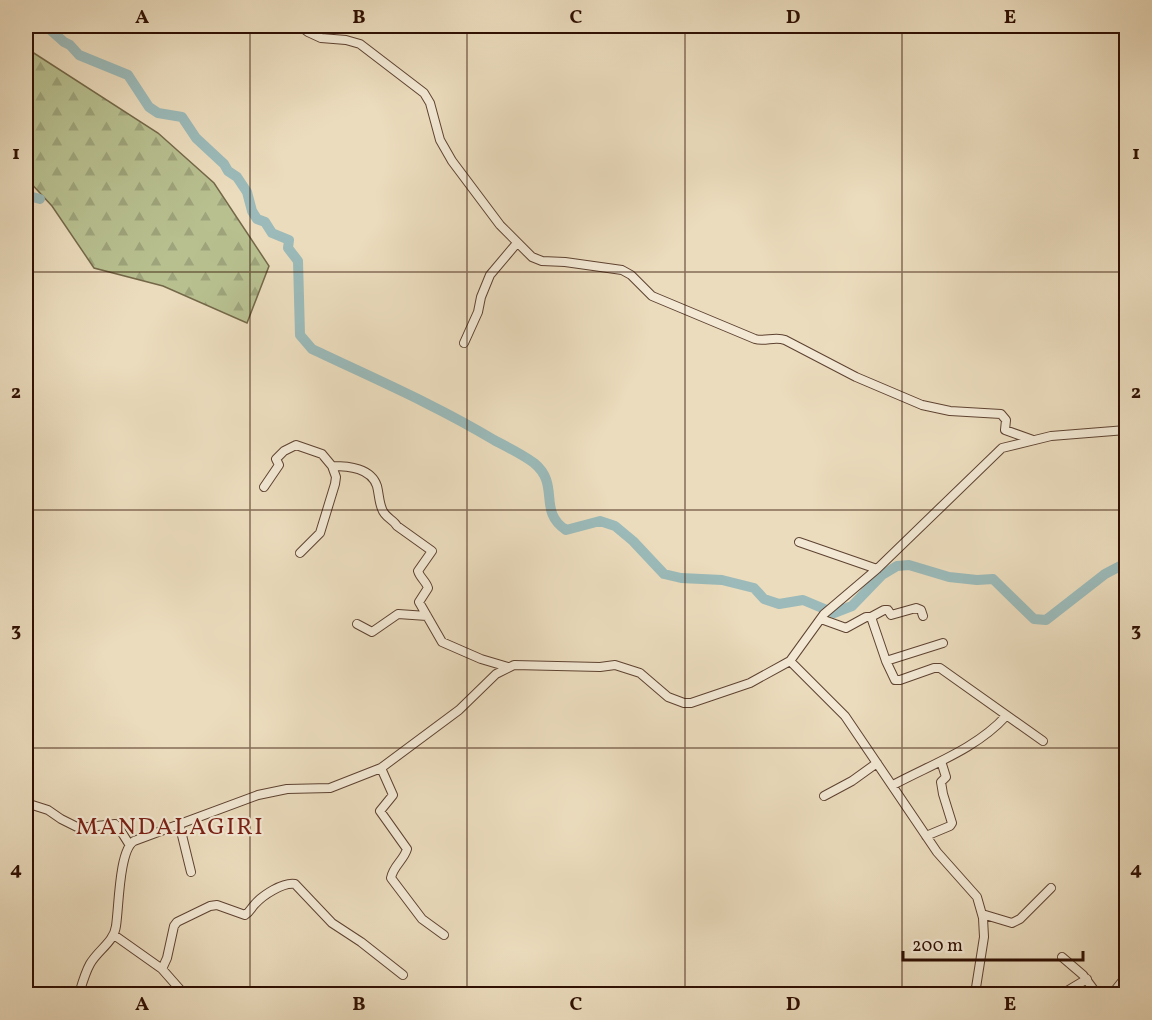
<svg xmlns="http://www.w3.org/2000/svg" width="1152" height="1020" font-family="Vollkorn,serif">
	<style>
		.forest { fill: url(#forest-firs); stroke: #746849; stroke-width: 1.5 }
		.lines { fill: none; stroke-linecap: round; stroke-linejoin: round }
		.river { stroke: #9bbab9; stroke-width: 10 }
		.street-casing { stroke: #5e4231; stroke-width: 10 }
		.street { stroke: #f2e8d4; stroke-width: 8 }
		.grid { fill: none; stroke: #2f0f02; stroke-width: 1.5; stroke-opacity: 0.55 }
		.labels { text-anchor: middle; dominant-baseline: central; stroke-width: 4.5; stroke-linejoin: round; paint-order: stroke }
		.quarter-label { font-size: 24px; letter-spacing: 1.5px; fill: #7a1f14; stroke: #f2e8d4 }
		.neatline { fill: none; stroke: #2f0f02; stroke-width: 2 }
		.grid-label { font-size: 20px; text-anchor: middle; font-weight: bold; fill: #2f0f02 }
	</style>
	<defs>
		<pattern id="forest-firs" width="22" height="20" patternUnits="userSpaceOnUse" patternTransform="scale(1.5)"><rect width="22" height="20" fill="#b8c090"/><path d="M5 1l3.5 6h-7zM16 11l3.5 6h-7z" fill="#9ea47b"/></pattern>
	</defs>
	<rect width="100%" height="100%" fill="#ebdcbd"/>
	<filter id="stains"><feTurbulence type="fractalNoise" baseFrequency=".00333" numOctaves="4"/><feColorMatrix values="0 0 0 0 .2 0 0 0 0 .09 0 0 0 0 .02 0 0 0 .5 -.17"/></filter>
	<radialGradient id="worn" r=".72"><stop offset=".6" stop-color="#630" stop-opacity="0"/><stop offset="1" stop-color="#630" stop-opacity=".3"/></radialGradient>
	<path class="forest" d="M26,48L158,133L214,183L269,266L247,323L163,286L94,268L52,206L26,178Z"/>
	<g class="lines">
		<path class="river" d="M46,26L64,42L70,45L79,55L128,75L149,107L158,113L182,117L196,138L224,164L228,171L237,177L247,192L252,211L257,219L265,222L272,233L289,240L288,248L298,261L300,335L312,349C373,378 436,405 494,440C507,447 522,454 534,463C561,485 537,511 566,530L600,521L615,526L633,541L664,574L681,578L722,580L754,588L764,599L779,604L803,600L834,613L852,606L882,575L897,566L909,565L949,577L977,580L993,579L1034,619L1046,620L1105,574L1126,563
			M26,192L29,196L40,199"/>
		<defs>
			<path id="street" d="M300,26L308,32L321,38L346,40L360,44L424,93L430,103L440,140L452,161L500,225L532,257L542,261L565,262L622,270L631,275L652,296L755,339C765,342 775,336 785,340L856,377L922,405L950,411L1001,414L1006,420L1005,430L1033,440
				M464,343L478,312L481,297L490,275L517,243
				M264,487L279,465L276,459L284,451L296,445L322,454L332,466C349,466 371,468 377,486C379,494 379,502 382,509C385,518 393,519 397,526L432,551L418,571C420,578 426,581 428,588L419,602L442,642L481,659L508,667
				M799,542L877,569
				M300,553L320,533L335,484L336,477L332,466
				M871,617L884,610H888L891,615L916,608L921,610L923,616
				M821,619L846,628L866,617H871L886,661L895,680H900L934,668H940L1043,741
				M357,624L372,632L398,614L427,616
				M790,661L845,716L937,852L977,897L983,918L984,937L975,994
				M886,661L943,643
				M381,768L393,795L380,811L407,849C404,860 393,866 391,878L422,919L444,935
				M893,785C932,764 976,749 1006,716
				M824,796L852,781L877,763
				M26,803L48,810L61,819L79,828L115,824L119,828L129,844
				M179,823L191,872
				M926,836L950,826L952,823L943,794L941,782L946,777L941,761
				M982,914L1012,923L1020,919L1051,888
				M114,935L162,969L184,994
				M1062,957L1083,975L1097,994
				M162,969L167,958L174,926L177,922L210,906L217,905L245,915C250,912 251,908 255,904C263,895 283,882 295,884L332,923L361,942L403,975
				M79,994C82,984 85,973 90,964C98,950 114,942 116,926C119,907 119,850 134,841L258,795L287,789L330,788L381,768L459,710L496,674L514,665L600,667L615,665L640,673L668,697L684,703H691L750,683L790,661L824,614L877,569L1002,448L1051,436L1126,430
				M1062,994L1087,979
				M1112,994L1124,979"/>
		</defs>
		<use href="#street" class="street-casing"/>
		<use href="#street" class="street"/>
	</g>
	<path class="grid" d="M250,26V994M467,26V994M685,26V994M902,26V994M26,272H1126M26,510H1126M26,748H1126"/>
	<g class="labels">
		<g class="quarter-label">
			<text x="170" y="828">MANDALAGIRI</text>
		</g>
	</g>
	<rect width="1152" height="1020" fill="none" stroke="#ebdcbd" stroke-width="66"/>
	<path d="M903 951v9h180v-9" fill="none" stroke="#2f0f02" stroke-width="3"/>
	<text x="912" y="951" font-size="18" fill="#2f0f02" stroke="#f2e8d4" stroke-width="4.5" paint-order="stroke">200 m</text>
	<rect x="33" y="33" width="1086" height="954" class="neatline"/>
	<g class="grid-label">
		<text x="142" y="23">A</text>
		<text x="359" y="23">B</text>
		<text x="576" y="23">C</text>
		<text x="793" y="23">D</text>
		<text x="1010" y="23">E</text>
		<text x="16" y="159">1</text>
		<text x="1136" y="159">1</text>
		<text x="16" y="398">2</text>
		<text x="1136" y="398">2</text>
		<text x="16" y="636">3</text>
		<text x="1136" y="636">3</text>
		<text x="16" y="875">4</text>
		<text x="1136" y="875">4</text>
		<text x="142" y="1010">A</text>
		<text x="359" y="1010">B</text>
		<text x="576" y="1010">C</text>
		<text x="793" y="1010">D</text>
		<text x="1010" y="1010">E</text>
	</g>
	<rect width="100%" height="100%" filter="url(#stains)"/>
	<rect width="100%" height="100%" fill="url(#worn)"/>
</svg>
